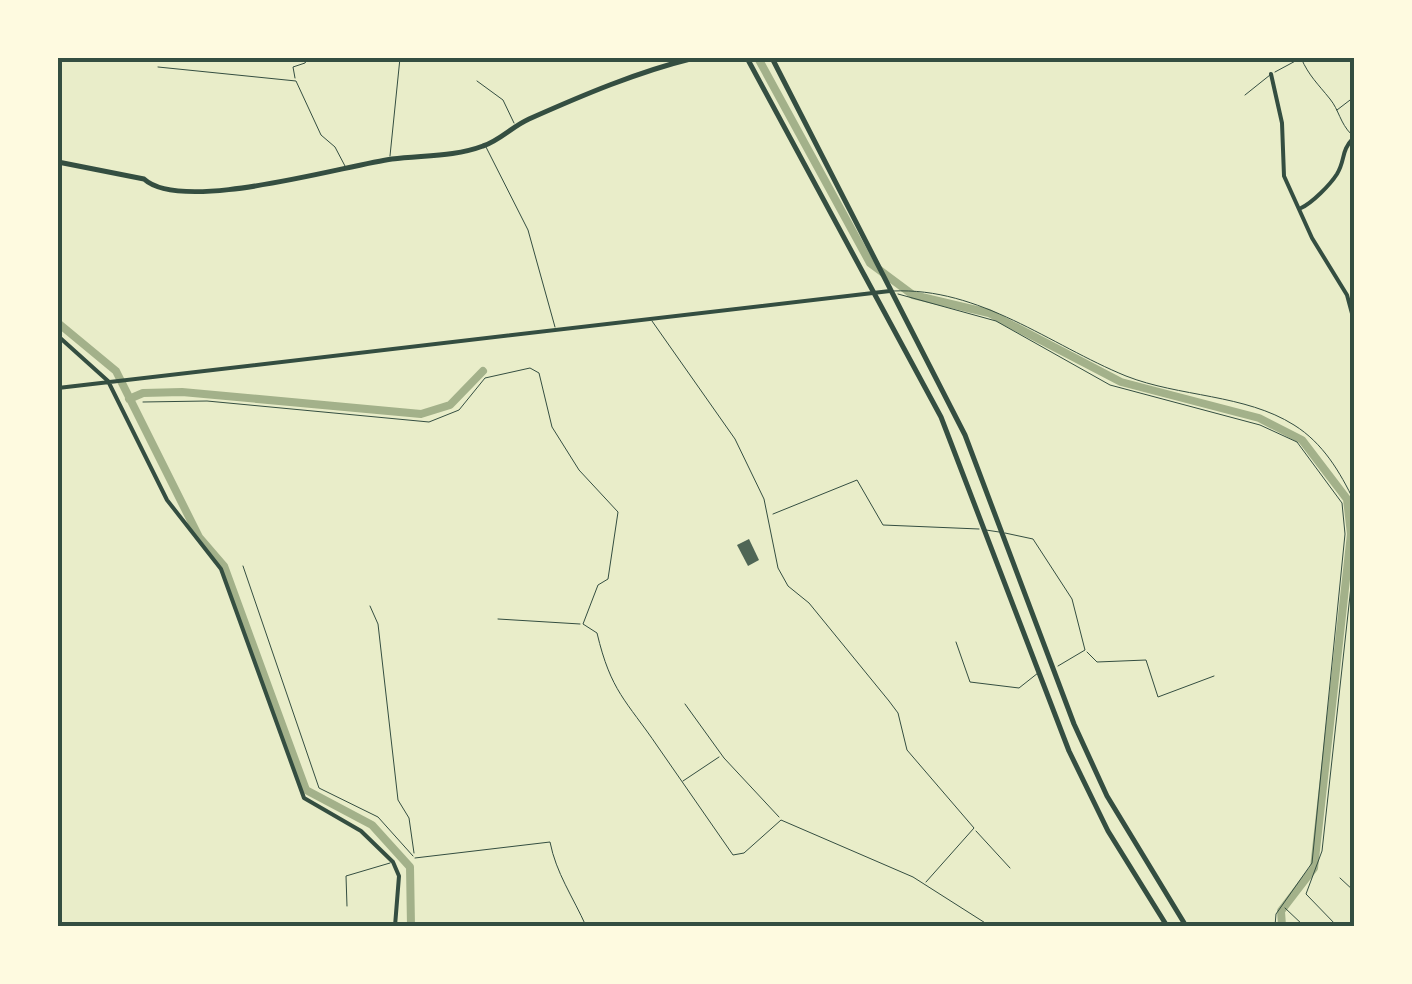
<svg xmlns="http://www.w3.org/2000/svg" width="1412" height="984" font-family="'Sofia Sans Condensed',sans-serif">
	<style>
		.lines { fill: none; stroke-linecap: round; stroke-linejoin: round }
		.stream { stroke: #a3b18a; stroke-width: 2.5 }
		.canal { stroke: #a3b18a; stroke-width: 8 }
		.building { fill: #4f6655 }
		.service { stroke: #344e41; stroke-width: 1 }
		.minor { stroke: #344e41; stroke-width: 4 }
		.tertiary { stroke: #344e41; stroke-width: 5 }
		.neatline { fill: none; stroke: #344e41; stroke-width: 4 }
	</style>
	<rect width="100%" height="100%" fill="#e9edc9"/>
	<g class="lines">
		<path class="stream" d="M1351,530L1354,531"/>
		<path class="canal" d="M758,58L870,263L913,295L989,313L1121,382L1259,418L1302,440L1347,499L1351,534L1314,868L1281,911L1282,926
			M58,323L116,371L199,537L224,566L306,790L372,825L410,867L411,926
			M129,399L143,393L182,392L421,414L450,405L483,371"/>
	</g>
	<path class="building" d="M749,539L759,560L748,566L737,545Z"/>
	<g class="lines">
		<path class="service" d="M158,67L296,81L321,135L335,147L345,166
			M1275,72L1301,58C1309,76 1318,84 1330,99C1339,110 1340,123 1351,134
			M295,78L293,67L305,63L308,58
			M477,81L503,100L514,123
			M1245,95L1270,75
			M1337,110L1354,97
			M486,147L528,230L555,327
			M390,156L400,58
			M893,291C980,287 1050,345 1126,376C1179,397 1245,394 1294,425C1323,443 1340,472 1354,501
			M898,294L996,321L1110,385L1260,425L1297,442L1342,503L1345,534L1312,863L1276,914L1275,926
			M652,321L735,439L764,499L778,568L788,586L809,603L889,701L898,713L907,750L974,828L926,882
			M143,402L207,401L429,422L459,410L485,378L530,368L539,373L552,427L579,470L618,512L608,579L598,585L583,624L597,633C611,692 626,700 658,747C683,783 708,819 733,855L744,853L781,820L913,877L990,926
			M773,514L857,480L883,525L979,529
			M986,530L999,532
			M1005,533L1033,539L1072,599L1085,650L1058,666
			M243,566L319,788L378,817L413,856
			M370,606L378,624L398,800L409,818L414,853
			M498,619L580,624
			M956,642L970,682L1019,688L1038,673
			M1087,652L1097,662L1146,660L1158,697L1214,676
			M685,704L724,758L779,817
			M683,781L719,757
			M976,831L1010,868
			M415,858L550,842C556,873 573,897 586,926
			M1340,878L1354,891
			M347,906L346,876L390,863
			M1285,908L1304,926
			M1337,926L1306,894L1322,851L1354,559"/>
		<path class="minor" d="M1271,74L1282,123L1284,176L1312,238L1347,295L1354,321
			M1301,208C1312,203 1330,185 1337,174C1346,159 1340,152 1354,137
			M58,336L108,381L167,500L221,569L304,798L361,831L393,862L399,876L395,926
			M58,388L890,291"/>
		<path class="tertiary" d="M747,58L941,417L1069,751L1108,831L1167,926
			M772,58L965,435L1074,724L1107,796L1186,926
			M58,162L144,179C182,214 342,166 392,159C422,155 454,157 483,146C499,141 513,126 529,119C583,95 637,72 694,58"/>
	</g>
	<rect width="1412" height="984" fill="none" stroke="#fefae0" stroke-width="120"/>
	<rect x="60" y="60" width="1292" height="864" class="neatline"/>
</svg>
